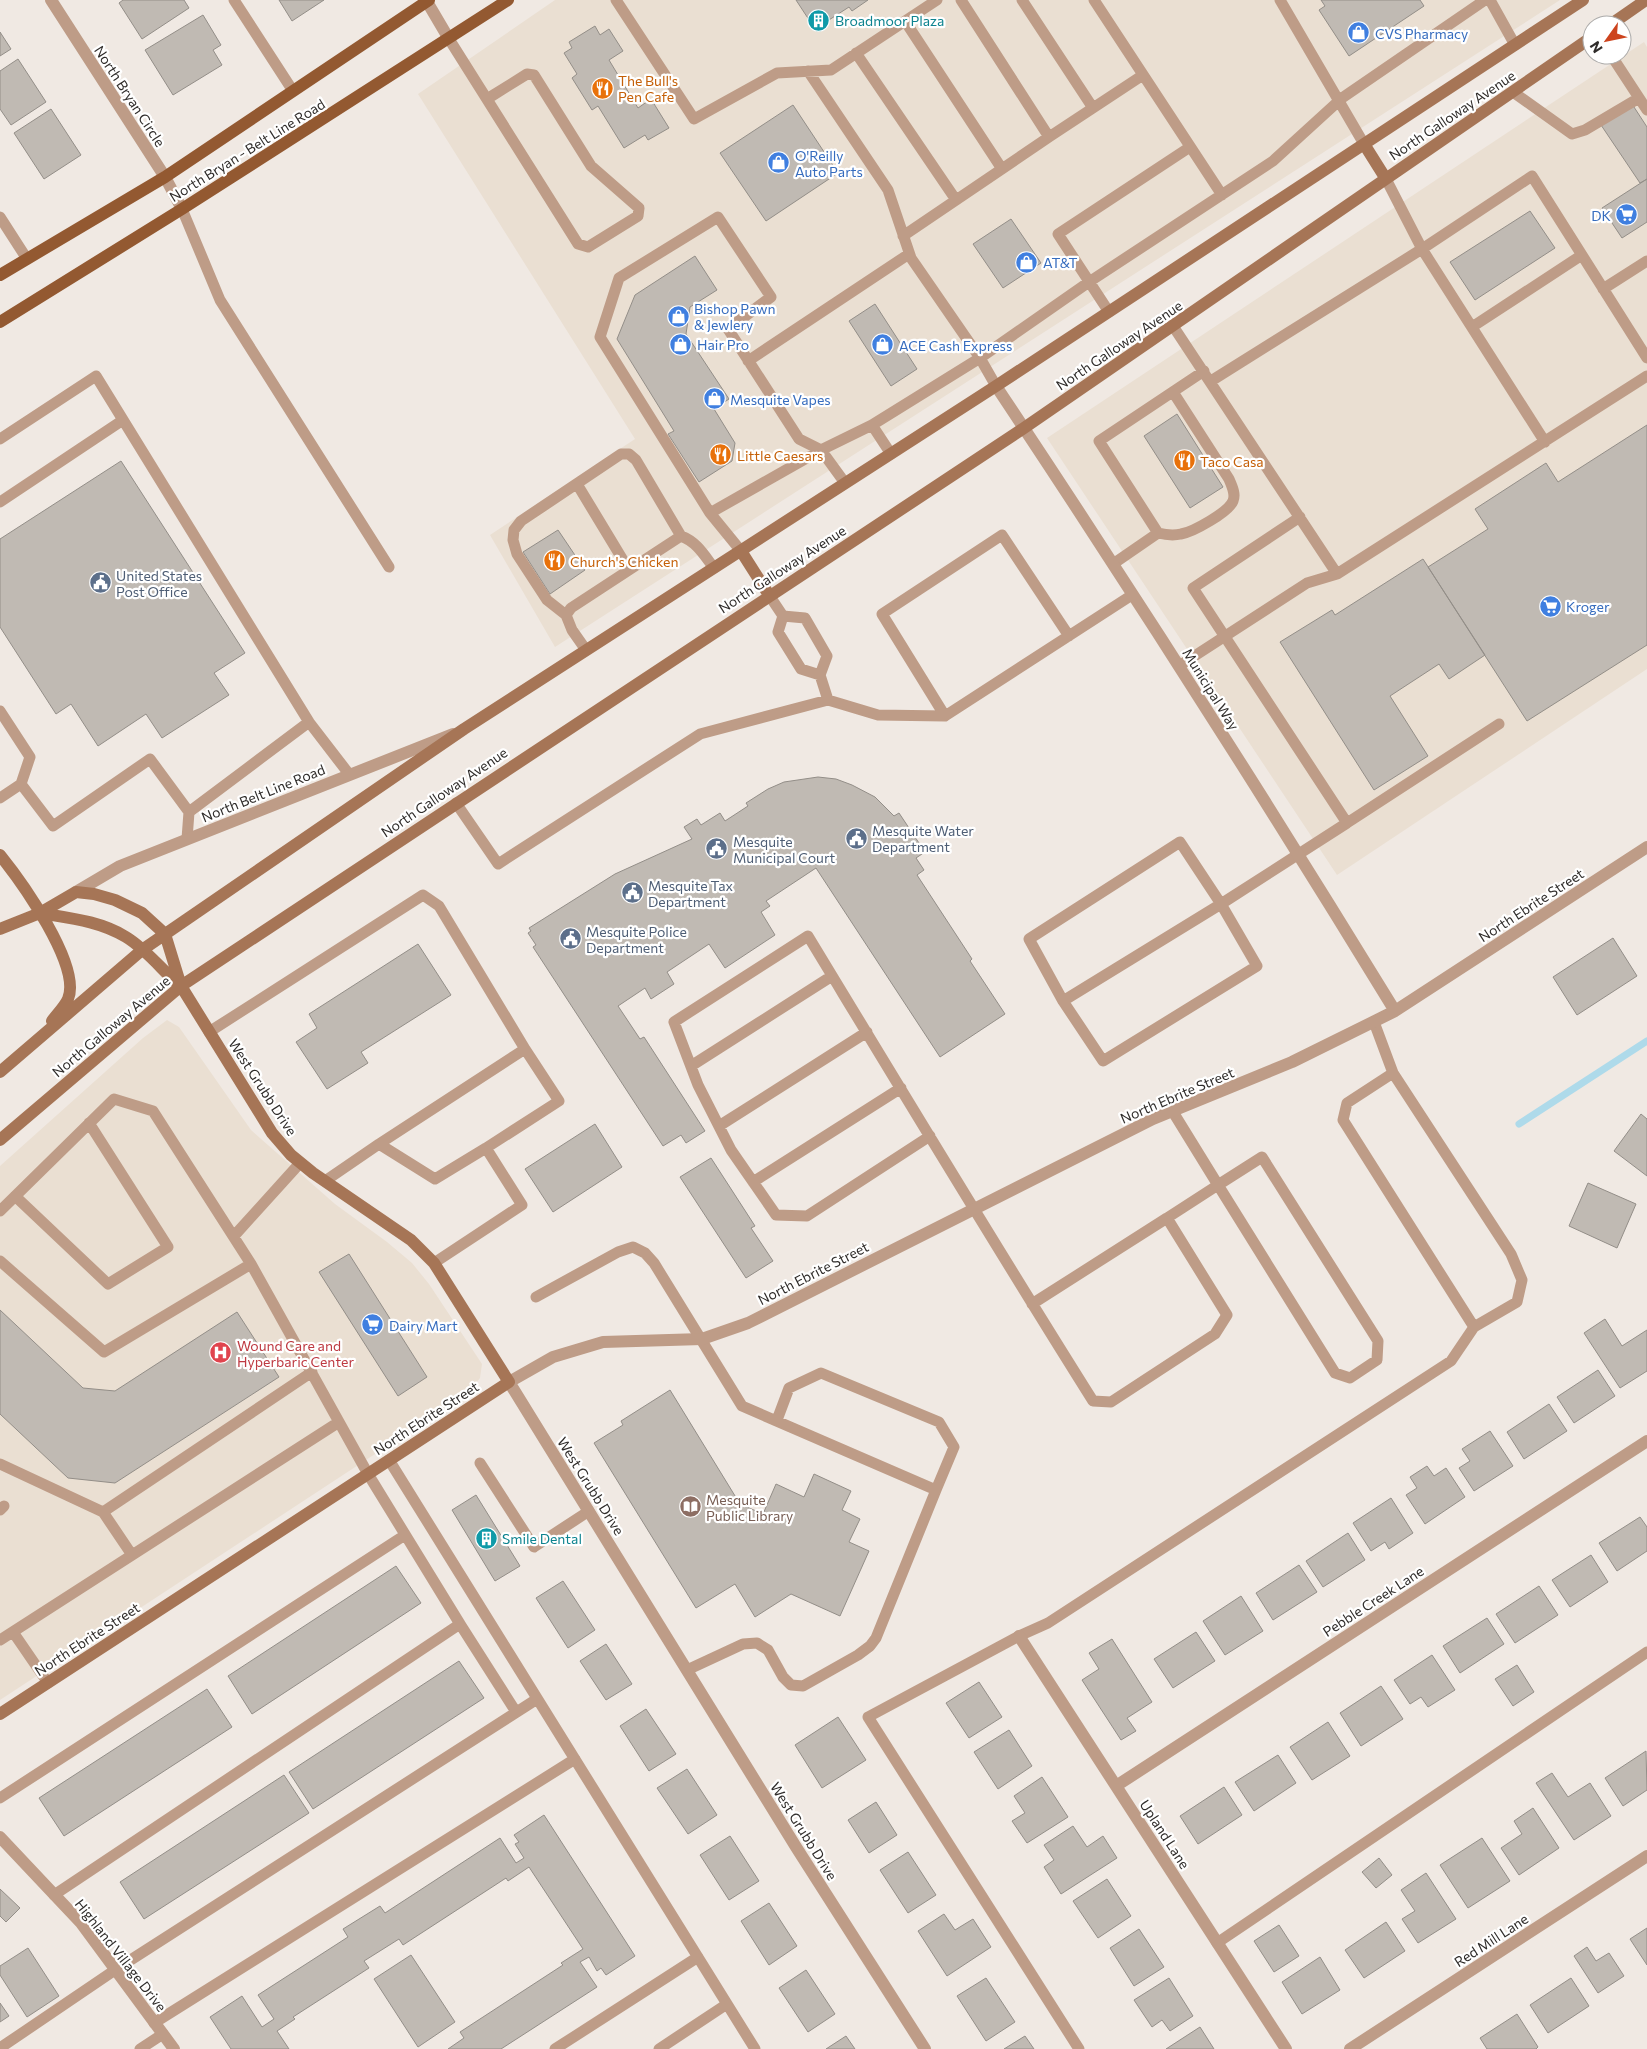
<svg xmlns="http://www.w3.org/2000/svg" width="1647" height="2049" font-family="Commissioner,sans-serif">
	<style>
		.built { fill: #eadfd2 }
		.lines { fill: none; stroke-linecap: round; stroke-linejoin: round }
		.stream { stroke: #aedaea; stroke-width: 7 }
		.building { fill: #c0bab3; stroke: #938e88 }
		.lane { stroke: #be9c87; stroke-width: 11 }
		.street { stroke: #be9c87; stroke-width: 12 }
		.secondary { stroke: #a67556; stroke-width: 12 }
		.primary { stroke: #935931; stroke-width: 12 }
		.labels { text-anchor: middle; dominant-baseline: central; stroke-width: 4.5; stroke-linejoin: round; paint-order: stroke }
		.culture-label { font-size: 14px; fill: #0d838f; stroke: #fff; text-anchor: start }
		.shop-label { font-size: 14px; fill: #366cbe; stroke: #fff; text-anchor: start }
		.food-label { font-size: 14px; fill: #c56008; stroke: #fff; text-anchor: start }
		.street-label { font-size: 14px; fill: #2f2c2a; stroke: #fff }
		.service-label { font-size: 14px; fill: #4e5e75; stroke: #fff; text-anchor: start }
		.health-label { font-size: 14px; fill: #be3a42; stroke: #fff; text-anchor: start }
		.education-label { font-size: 14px; fill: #785e54; stroke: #fff; text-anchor: start }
	</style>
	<rect width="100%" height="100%" fill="#f0e9e3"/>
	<path class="built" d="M555,0H1560L555,647L490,535L635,439L418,94Z
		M1644,42L1647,47V669L1337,875L1047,438Z
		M167,1020L179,1027L251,1130L335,1204L387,1242L412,1263L429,1284L482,1364L480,1378L468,1393L0,1700V1166L143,1038Z"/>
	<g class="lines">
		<path class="stream" d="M1519,1124L1647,1041"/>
	</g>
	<path class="building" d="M123,0H184L189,8L142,39L119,3Z
		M279,0H324L292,21Z
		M796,0H868L852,11L849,7L815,29Z
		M1321,0H1420L1424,6L1349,56L1319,10L1325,6Z
		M203,15L221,45L213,50L222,65L173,95L145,50Z
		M595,26L600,35L609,29L623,51L609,60L638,108L651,99L669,128L648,140L645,135L624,148L598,106L592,110L572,78L577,74L564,53L572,48L569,42Z
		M0,32L11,49L0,56Z
		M18,59L46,102L11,125L0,109V71Z
		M1632,104L1647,127V179L1640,183L1601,125Z
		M793,105L838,173L766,221L720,153Z
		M51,109L81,155L44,179L14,133Z
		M1647,179V222L1622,238L1602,208Z
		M1530,211L1555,248L1475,300L1450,262Z
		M1011,219L1041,263L1003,288L973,244Z
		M695,256L717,290L690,307L686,334L729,399L714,409L735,443L732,461L699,482L668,434L674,431L617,339L635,295Z
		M875,304L917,369L891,386L849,321Z
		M1177,414L1223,487L1190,508L1144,436Z
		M1647,425V645L1527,721L1428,567L1488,529L1475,509L1546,463L1558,482Z
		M121,461L245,653L214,673L229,695L162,738L146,714L98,746L71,704L56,714L0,627V539Z
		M558,530L585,570L550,594L523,552Z
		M1423,559L1485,655L1449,679L1439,664L1390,696L1428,756L1374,790L1280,642L1332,610L1335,615Z
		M818,777L836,779L852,785L875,797L894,816L899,813L925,852L916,858L924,870L917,875L972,959L970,961L1005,1014L940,1057L816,868L766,901L770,906L761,912L775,935L725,968L709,944L667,972L674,984L651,999L645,988L618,1006L640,1039L644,1037L705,1131L686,1143L681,1135L663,1146L533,947L536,945L528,933L531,931L529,928L615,874L692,839L684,827L697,819L701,825L720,813L725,821L748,806L746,803L768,789L784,782Z
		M1613,938L1637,976L1577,1015L1553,977Z
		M418,944L451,995L361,1052L368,1063L327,1089L296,1042L317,1028L309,1014Z
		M1641,1114L1647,1119V1176L1614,1151Z
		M595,1124L622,1167L553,1212L525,1169Z
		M711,1158L755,1226L751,1228L773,1261L746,1278L680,1177Z
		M1588,1183L1636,1204L1617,1248L1569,1226Z
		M349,1254L427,1377L398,1396L319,1272Z
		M0,1310L83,1388L115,1391L237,1312L279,1377L115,1483L68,1478L0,1414Z
		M1605,1319L1622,1346L1647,1330V1371L1620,1388L1584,1333Z
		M1598,1370L1615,1396L1574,1423L1557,1397Z
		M670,1390L740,1504L763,1514L776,1484L804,1497L814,1474L851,1491L842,1510L860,1519L849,1542L869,1551L840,1616L791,1594L755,1617L735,1584L696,1608L594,1443L623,1425L621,1421Z
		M1549,1404L1567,1431L1524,1459L1507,1432Z
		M1490,1431L1513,1466L1474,1491L1459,1468L1470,1461L1462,1449Z
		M1427,1466L1434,1476L1446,1468L1465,1497L1425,1524L1406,1495L1417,1488L1410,1477Z
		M476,1495L520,1566L495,1581L452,1510Z
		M1391,1498L1413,1533L1389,1549L1385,1542L1371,1551L1353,1523Z
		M1640,1517L1647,1527V1551L1617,1571L1599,1543Z
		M1348,1533L1365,1560L1323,1587L1306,1561Z
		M1591,1555L1608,1582L1570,1607L1552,1580Z
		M1299,1565L1317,1592L1273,1620L1256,1593Z
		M396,1566L421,1603L252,1714L228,1676Z
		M563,1581L595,1630L568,1648L536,1598Z
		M1539,1586L1558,1615L1515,1643L1496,1614Z
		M1241,1596L1263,1631L1225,1655L1203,1621Z
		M1487,1618L1504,1644L1460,1673L1443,1646Z
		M1196,1632L1215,1661L1173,1688L1154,1659Z
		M1112,1639L1152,1702L1127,1718L1136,1731L1121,1740L1082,1680L1099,1669L1089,1653Z
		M606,1644L632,1684L606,1700L580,1661Z
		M1432,1655L1455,1690L1428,1707L1421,1697L1410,1704L1394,1680Z
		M459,1661L484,1698L313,1809L289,1772Z
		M1517,1665L1534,1692L1513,1706L1495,1679Z
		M979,1682L1002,1717L969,1738L946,1703Z
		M1381,1686L1403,1719L1361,1746L1340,1713Z
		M207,1689L232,1727L64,1836L39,1798Z
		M646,1709L676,1754L649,1771L620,1726Z
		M838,1717L866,1760L822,1788L795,1745Z
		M1328,1722L1350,1756L1312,1780L1290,1747Z
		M1009,1730L1032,1766L998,1789L974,1752Z
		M1646,1751L1647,1790L1623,1806L1605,1778Z
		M1278,1755L1296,1783L1254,1811L1235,1782Z
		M687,1769L717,1815L688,1834L657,1788Z
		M1552,1773L1568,1797L1590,1783L1611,1816L1574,1840L1536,1783Z
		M284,1775L309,1813L144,1919L120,1882Z
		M1042,1777L1068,1817L1027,1843L1012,1821L1025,1813L1014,1796Z
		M1224,1787L1242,1815L1198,1844L1180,1816Z
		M876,1802L897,1835L869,1853L848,1820Z
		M1533,1808L1559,1848L1519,1875L1501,1848L1522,1834L1514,1821Z
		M544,1815L635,1956L606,1975L601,1968L597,1971L589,1957L580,1962L597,1987L501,2049H448L464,2038L460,2032L563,1965L561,1963L583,1949L529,1867L508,1881L506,1878L403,1945L399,1939L364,1961L369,1968L293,2017L295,2019L277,2031L289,2049H231L210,2017L242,1996L262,2027L274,2019L258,1995L348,1937L343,1929L380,1906L385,1913L500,1838L516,1863L524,1858L515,1844L519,1842L514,1835Z
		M1073,1826L1087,1847L1103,1836L1117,1858L1061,1894L1044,1867L1054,1860L1044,1845Z
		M730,1836L759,1881L729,1900L700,1855Z
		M1482,1838L1510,1881L1468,1908L1440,1865Z
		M908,1852L936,1895L908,1913L880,1870Z
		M1379,1858L1392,1875L1376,1888L1362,1872Z
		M1426,1873L1456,1919L1418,1943L1402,1919L1415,1911L1401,1890Z
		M1107,1879L1131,1916L1098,1938L1073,1901Z
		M0,1889L20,1908L6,1922L0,1916Z
		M769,1903L797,1946L769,1965L741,1921Z
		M944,1914L955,1930L973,1919L991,1947L947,1976L918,1931Z
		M1386,1922L1405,1951L1364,1978L1345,1950Z
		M1279,1925L1299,1956L1274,1972L1254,1941Z
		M1647,1928V1965L1630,1939Z
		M1139,1929L1164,1967L1134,1986L1110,1948Z
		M1587,1947L1596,1961L1609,1953L1624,1976L1598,1993L1574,1956Z
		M28,1948L59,1996L27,2017L0,1975V1966Z
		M411,1955L455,2022L418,2047L374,1979Z
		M1320,1957L1340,1990L1302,2014L1282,1982Z
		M806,1970L835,2014L808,2032L779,1988Z
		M986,1978L1015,2022L986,2041L957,1996Z
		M1169,1978L1193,2016L1170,2031L1162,2020L1152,2027L1134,2000Z
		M1571,1978L1589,2006L1548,2033L1530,2005Z
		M0,2003L9,2016L0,2022Z
		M1517,2014L1538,2047L1536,2049H1487L1480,2038Z
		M1200,2027L1214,2049H1166Z
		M846,2036L855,2049H826Z
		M1025,2036L1034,2049H1004Z"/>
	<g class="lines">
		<path class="lane" d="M234,0L293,91
			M616,0L694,119L777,73L831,70L937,0
			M1022,0L1093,108
			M1094,0L1222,195
			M1280,0L1364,144
			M1490,0L1515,45
			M905,21L1002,169
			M449,39L578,244L588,247L638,216L639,208L591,166L534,75L527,74L487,99
			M856,53L956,200
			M1611,55L1647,110
			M808,71L888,190L911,258L980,358L996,386
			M1513,92L1572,134L1585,130L1639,98
			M1049,137L1143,75
			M1386,179L1422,249L1545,442
			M182,209L220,300L389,567
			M0,217L27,259
			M903,236L1049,137L961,0
			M1603,289L1647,261
			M1109,312L1058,234L1190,147
			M1173,326L1337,574
			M1472,327L1582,255
			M748,361L909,254
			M1211,381L1422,249L1532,176L1647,358
			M872,425L891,454
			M0,439L96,376L309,722
			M577,484L629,570
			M0,502L123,420
			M710,513L600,337L619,278L718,217L771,297L728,329L799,439L821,450L845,483
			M1158,533C1166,535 1173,536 1181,534C1193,532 1229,512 1233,501C1236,494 1232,486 1229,479L1173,392
			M741,551L710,513L821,450L872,425L980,358L1089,282L1273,161L1342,98L1485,0
			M1113,564L1158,533L1099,441L1204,371
			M769,595L783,616
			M566,615L571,608L681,536
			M783,616L805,618L827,656L820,675L801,669L778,632Z
			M586,650L572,630L566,615L547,600L517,554L513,540L514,530L521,521L621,454H629L636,460L681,536C697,542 704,555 714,568
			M1179,666L1307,583L1337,574L1647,376
			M820,675L828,700
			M0,711L30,757L21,784L0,798
			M945,716L882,614L1002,535L1069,636
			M21,784L53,826L150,759L189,812
			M456,803L498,864L700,734L828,700L878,715L945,716L1132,595
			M1347,823L1499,724
			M187,839L189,812L309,722L349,774
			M1063,1001L1221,904L1180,842L1029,939L1063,1001L1103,1061L1257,966L1221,904L1347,823L1193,588L1300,517
			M1374,1022L1393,1073L1511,1254L1522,1280L1517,1302L1474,1327L1343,1120L1347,1103L1393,1073
			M209,1032L423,895L439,906L525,1049
			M691,1066L832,976
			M719,1126L867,1032
			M930,1136L807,1216L776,1215L731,1150L698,1085L674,1022L808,936C902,1091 996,1247 1093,1401L1111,1402L1215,1334L1227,1315L1167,1218L1032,1304
			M379,1144L525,1049L559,1101L486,1148
			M1262,1157L1378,1341L1377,1360L1350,1378L1335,1373L1218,1185Z
			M325,1181L379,1144L435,1179L486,1148L522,1205L434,1263
			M753,1182L901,1088
			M15,1196L108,1284L168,1247L89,1123
			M0,1211L114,1099L153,1111L251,1264L104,1352L0,1261
			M1167,1218L1218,1185L1173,1112
			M234,1236L300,1163
			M251,1264L368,1474L460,1624
			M536,1297L618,1252L633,1247L645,1253L654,1263L742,1406L936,1490L876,1638L870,1646L858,1655L803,1686L791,1685L783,1677L768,1650L757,1643L743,1644L687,1670
			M777,1420L789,1388L821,1373L939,1422L954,1447L936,1490
			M389,1460L755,2049
			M480,1463L534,1547L589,1511
			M0,1464L103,1512L132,1555
			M0,1510L4,1506
			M103,1512L312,1372
			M13,1632L48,1683
			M0,1640L339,1422
			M0,1798L405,1535
			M54,1895L460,1624L516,1712
			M1217,1943L1647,1652
			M154,2023L575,1759
			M0,2048L115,1970L537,1699
			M140,2049L163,2034
			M555,2049L698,1957
			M659,2049L727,2004
			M1079,2049L868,1717L1019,1636L1048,1623L1451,1361L1474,1327"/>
		<path class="street" d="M51,0L165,177L182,209
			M426,0L449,39
			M996,386C1133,592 1266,800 1395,1011
			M76,892L120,866L453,734
			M1019,1636L1286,2049
			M1116,1786L1647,1441
			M0,1837L81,1923L174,2049
			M925,2049L796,1847L509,1382L553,1357L603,1342L702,1339L748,1323L1153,1119L1292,1062L1395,1011L1647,847
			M1350,2049L1647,1856"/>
		<path class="secondary" d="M1610,25L1646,0
			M1364,144L1386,179
			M741,551L769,595
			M0,855C21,881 82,966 68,999C65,1006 57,1014 52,1021
			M40,913C69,918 100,921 126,937C146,949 162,970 180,986
			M0,929L40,913L76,892L94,894L115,900L142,913L165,934L181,986L272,1133L291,1155L313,1173L411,1240L434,1263L509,1382L0,1714
			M0,1072L142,950L464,729L996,386L1583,0
			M0,1140L181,986L1024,428L1592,37"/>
		<path class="primary" d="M0,275L165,177L429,0
			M0,322L182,209L508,0"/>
	</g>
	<defs>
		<symbol id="building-disc" viewBox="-11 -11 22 22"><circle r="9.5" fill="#0f9aa8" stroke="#fff"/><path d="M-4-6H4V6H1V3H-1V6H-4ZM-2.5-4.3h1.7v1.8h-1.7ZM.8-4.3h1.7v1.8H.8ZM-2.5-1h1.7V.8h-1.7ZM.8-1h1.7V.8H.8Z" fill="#fff"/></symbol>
		<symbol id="shop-disc" viewBox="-11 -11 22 22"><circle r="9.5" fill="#3f7fe0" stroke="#fff"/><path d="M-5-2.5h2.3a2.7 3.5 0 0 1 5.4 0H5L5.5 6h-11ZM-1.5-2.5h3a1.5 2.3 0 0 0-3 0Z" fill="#fff"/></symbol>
		<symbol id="restaurant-disc" viewBox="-11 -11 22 22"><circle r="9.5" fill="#e8710a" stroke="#fff"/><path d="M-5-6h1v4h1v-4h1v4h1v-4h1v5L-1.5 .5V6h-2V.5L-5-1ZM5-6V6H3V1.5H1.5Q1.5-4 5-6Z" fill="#fff"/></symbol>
		<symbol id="supermarket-disc" viewBox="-11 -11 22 22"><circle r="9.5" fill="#3f7fe0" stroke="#fff"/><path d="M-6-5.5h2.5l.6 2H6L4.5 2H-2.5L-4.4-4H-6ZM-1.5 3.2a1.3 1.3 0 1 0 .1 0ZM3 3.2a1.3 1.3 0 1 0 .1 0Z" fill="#fff"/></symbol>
		<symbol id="civic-disc" viewBox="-11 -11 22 22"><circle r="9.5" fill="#5c6f8a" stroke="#fff"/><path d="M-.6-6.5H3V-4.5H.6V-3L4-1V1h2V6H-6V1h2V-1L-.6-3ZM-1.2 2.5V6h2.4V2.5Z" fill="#fff"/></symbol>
		<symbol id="hospital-disc" viewBox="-11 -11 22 22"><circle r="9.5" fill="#e0444e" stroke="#fff"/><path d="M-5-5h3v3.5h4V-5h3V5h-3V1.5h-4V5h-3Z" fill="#fff"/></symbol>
		<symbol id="library-disc" viewBox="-11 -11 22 22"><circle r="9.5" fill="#8d6e63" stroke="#fff"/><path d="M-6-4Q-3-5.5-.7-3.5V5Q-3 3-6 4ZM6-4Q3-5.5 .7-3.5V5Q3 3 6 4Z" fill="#fff"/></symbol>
	</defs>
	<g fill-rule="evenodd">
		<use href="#building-disc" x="806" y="8" width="25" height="25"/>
		<use href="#shop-disc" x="1346" y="20" width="25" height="25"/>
		<use href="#restaurant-disc" x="590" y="76" width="25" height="25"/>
		<use href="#shop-disc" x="766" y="150" width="25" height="25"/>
		<use href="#supermarket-disc" x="1614" y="202" width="25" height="25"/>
		<use href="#shop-disc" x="1014" y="250" width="25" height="25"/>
		<use href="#shop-disc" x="666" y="304" width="25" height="25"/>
		<use href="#shop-disc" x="668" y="332" width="25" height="25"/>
		<use href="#shop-disc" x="870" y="332" width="25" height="25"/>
		<use href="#shop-disc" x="702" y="386" width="25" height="25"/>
		<use href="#restaurant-disc" x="708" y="442" width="25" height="25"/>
		<use href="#restaurant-disc" x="1172" y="448" width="25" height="25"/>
		<use href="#restaurant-disc" x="542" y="548" width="25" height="25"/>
		<use href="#civic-disc" x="88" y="570" width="25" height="25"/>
		<use href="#supermarket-disc" x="1538" y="594" width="25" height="25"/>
		<use href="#civic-disc" x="844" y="826" width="25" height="25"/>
		<use href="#civic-disc" x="704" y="836" width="25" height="25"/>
		<use href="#civic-disc" x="620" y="880" width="25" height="25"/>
		<use href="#civic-disc" x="558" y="926" width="25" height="25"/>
		<use href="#supermarket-disc" x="360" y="1312" width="25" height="25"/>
		<use href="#hospital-disc" x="208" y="1340" width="25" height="25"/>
		<use href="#library-disc" x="678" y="1494" width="25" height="25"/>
		<use href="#building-disc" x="474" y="1526" width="25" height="25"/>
	</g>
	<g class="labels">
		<g class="culture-label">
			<text x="835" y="20">Broadmoor Plaza</text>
			<text x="502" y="1538">Smile Dental</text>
		</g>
		<g class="shop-label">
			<text x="1375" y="33">CVS Pharmacy</text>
			<text x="795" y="155">O'Reilly<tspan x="795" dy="16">Auto Parts</tspan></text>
			<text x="1611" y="215" text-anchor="end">DK</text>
			<text x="1043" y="262">AT&amp;T</text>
			<text x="694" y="308">Bishop Pawn<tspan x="694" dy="16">&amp; Jewlery</tspan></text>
			<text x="697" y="344">Hair Pro</text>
			<text x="899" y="345">ACE Cash Express</text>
			<text x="730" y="399">Mesquite Vapes</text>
			<text x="1566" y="606">Kroger</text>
			<text x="389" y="1325">Dairy Mart</text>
		</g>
		<g class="food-label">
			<text x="618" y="80">The Bull's<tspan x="618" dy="16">Pen Cafe</tspan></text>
			<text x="737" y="455">Little Caesars</text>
			<text x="1200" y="461">Taco Casa</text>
			<text x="570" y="561">Church's Chicken</text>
		</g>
		<g class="street-label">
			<text transform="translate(130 96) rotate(57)">North Bryan Circle</text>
			<text transform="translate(1452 115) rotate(-34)">North Galloway Avenue</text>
			<text transform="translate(247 150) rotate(-32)">North Bryan - Belt Line Road</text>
			<text transform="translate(1119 345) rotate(-34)">North Galloway Avenue</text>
			<text transform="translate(782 569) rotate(-33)">North Galloway Avenue</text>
			<text transform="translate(1211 689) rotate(58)">Municipal Way</text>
			<text transform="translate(444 792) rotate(-34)">North Galloway Avenue</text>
			<text transform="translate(263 793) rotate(-22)">North Belt Line Road</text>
			<text transform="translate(1531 905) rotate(-33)">North Ebrite Street</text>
			<text transform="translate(111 1026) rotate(-40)">North Galloway Avenue</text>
			<text transform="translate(263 1087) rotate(57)">West Grubb Drive</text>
			<text transform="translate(1177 1095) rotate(-23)">North Ebrite Street</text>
			<text transform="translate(813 1273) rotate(-27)">North Ebrite Street</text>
			<text transform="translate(426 1418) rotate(-33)">North Ebrite Street</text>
			<text transform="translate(591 1486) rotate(58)">West Grubb Drive</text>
			<text transform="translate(1373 1601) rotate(-33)">Pebble Creek Lane</text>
			<text transform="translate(87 1639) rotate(-33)">North Ebrite Street</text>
			<text transform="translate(804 1831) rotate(58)">West Grubb Drive</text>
			<text transform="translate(1165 1834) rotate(57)">Upland Lane</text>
			<text transform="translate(1491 1940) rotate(-33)">Red Mill Lane</text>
			<text transform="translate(121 1955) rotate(52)">Highland Village Drive</text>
		</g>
		<g class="service-label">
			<text x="116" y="575">United States<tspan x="116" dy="16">Post Office</tspan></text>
			<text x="872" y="830">Mesquite Water<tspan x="872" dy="16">Department</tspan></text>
			<text x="733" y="841">Mesquite<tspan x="733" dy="16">Municipal Court</tspan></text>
			<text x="648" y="885">Mesquite Tax<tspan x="648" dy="16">Department</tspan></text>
			<text x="586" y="931">Mesquite Police<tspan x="586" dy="16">Department</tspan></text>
		</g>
		<g class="health-label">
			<text x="237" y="1345">Wound Care and<tspan x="237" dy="16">Hyperbaric Center</tspan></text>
		</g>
		<g class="education-label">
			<text x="706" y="1499">Mesquite<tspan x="706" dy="16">Public Library</tspan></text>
		</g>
	</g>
	<g transform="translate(1607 40) rotate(237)"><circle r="24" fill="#ffffff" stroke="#acabaa"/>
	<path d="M0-4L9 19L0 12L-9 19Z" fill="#cd441e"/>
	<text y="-8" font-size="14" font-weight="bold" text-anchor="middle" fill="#2f2c2a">N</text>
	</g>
</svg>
